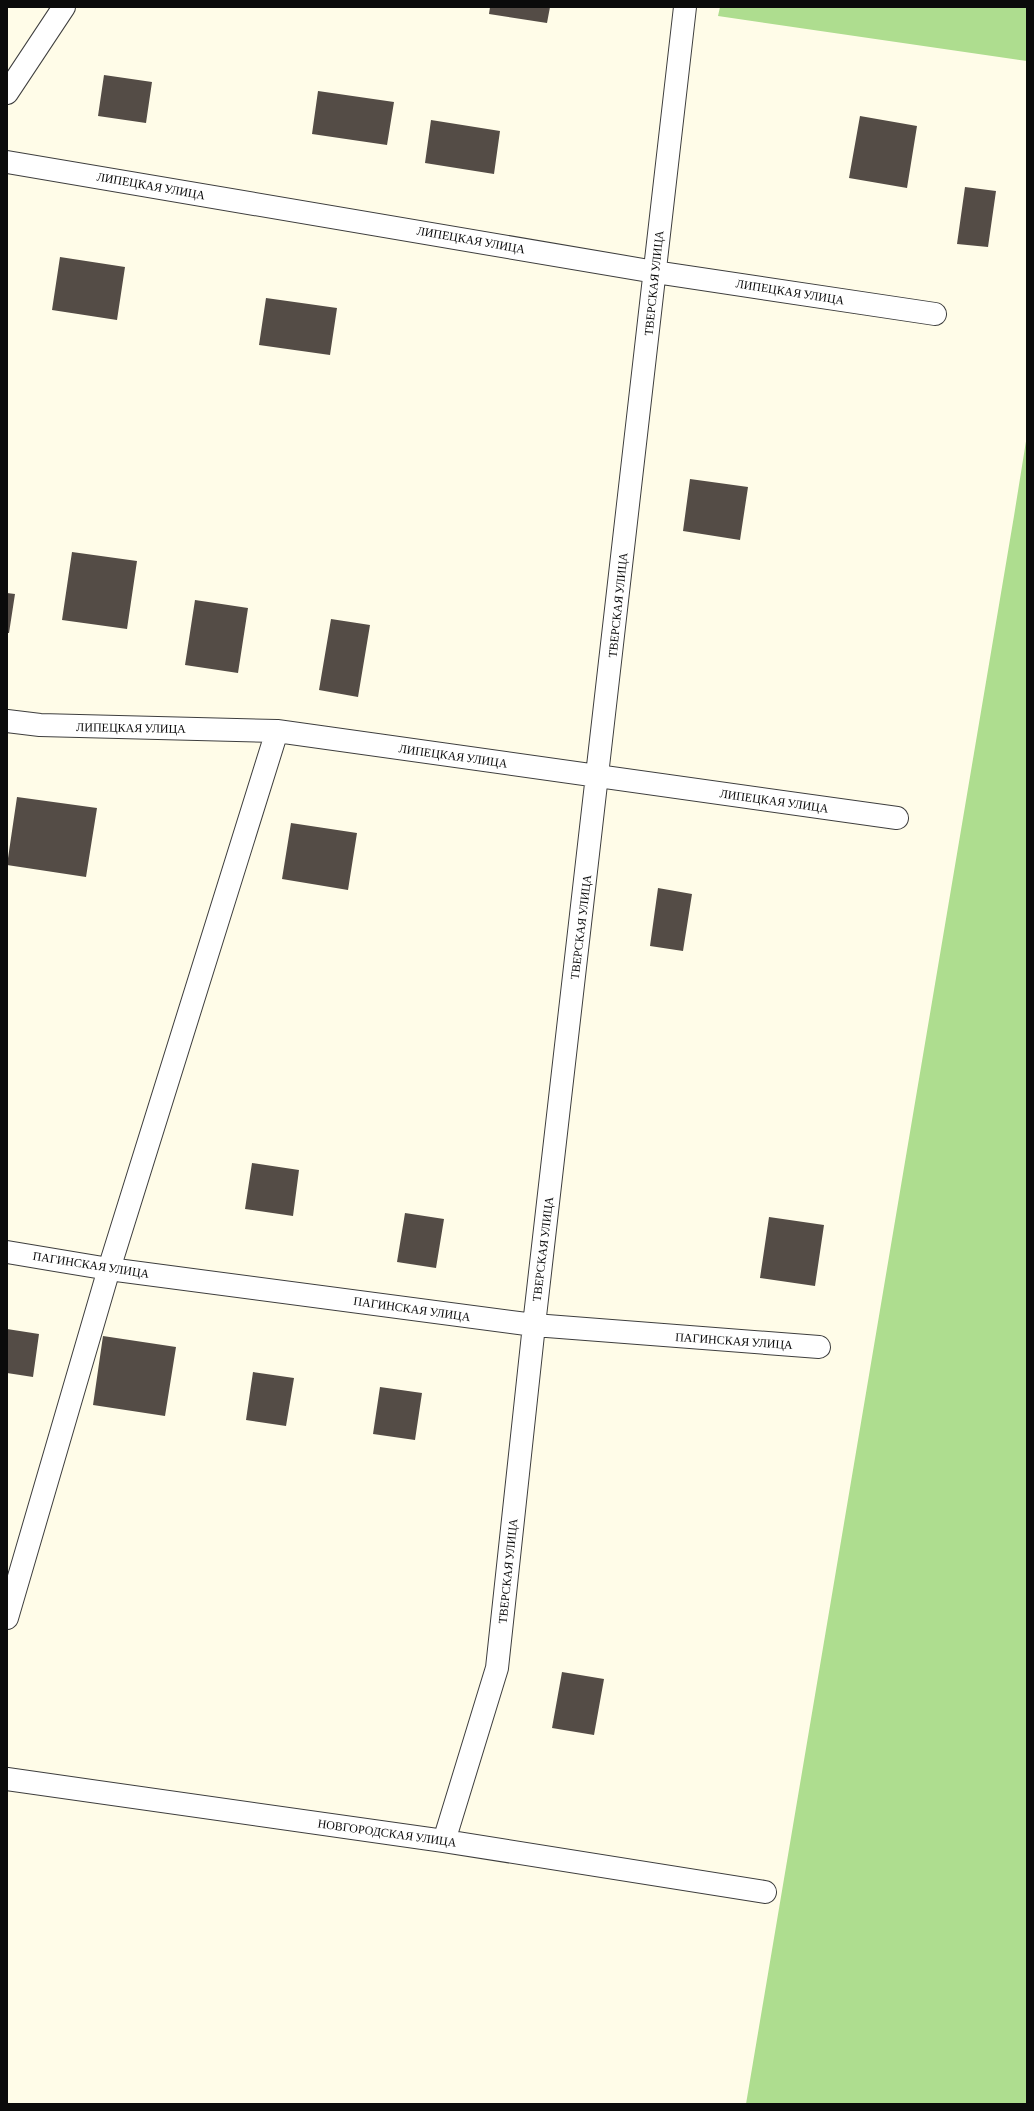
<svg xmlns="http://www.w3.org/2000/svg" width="1034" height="2111" font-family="'Crimson Pro',serif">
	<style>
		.forest { fill: #aedd8f }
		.building { fill: #544c46 }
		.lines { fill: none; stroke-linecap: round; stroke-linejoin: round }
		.minor-casing { stroke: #3e3e3e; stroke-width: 24 }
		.minor { stroke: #fff; stroke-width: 22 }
		.labels { text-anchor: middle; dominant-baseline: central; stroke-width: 4; stroke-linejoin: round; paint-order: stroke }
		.street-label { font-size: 12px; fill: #0b0b0b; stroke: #fff }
	</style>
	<rect width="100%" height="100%" fill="#fffce8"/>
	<path class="forest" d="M720,7H1027V61L718,16Z
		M1027,435V2104H746L1014,516Z"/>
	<path class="building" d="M490,7H550L547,23L489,14Z
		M104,75L152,82L146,123L98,116Z
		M318,91L394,102L387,145L312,134Z
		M860,116L917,126L907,188L849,178Z
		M431,120L500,131L494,174L425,163Z
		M965,187L996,191L988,247L957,244Z
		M60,257L125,267L117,320L52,310Z
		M266,298L337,308L330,355L259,345Z
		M690,479L748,487L740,540L683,531Z
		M72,552L137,561L127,629L62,620Z
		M7,593L15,594L9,633H7Z
		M195,600L248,608L238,673L185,665Z
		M331,619L370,625L358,697L319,690Z
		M17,797L97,808L86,877L7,865Z
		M291,823L357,833L348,890L282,879Z
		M658,888L692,894L683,951L650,946Z
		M252,1163L299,1170L293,1216L245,1209Z
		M405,1213L444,1219L436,1268L397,1262Z
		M769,1217L824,1225L815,1286L760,1278Z
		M7,1329L39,1334L33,1377L7,1373Z
		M103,1336L176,1347L165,1416L93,1405Z
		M253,1372L294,1378L286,1426L246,1420Z
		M380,1387L422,1393L415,1440L373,1434Z
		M562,1672L604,1679L594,1735L552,1728Z"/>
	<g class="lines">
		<defs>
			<path id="minor" d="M7,93L64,7
				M7,162L655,272L935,314
				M7,721L40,725L277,731L897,818
				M7,1252L109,1269L534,1325L819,1347
				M7,1618L109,1269L277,731
				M7,1779L444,1841L765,1892
				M444,1841L497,1668L534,1325L685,7"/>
		</defs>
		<use href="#minor" class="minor-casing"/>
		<use href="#minor" class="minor"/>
	</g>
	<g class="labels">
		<g class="street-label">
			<text transform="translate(151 186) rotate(10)">ЛИПЕЦКАЯ УЛИЦА</text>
			<text transform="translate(471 240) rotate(10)">ЛИПЕЦКАЯ УЛИЦА</text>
			<text transform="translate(654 283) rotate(-84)">ТВЕРСКАЯ УЛИЦА</text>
			<text transform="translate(790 292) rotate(9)">ЛИПЕЦКАЯ УЛИЦА</text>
			<text transform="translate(618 605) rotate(-84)">ТВЕРСКАЯ УЛИЦА</text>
			<text transform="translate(131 728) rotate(1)">ЛИПЕЦКАЯ УЛИЦА</text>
			<text transform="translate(453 756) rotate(8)">ЛИПЕЦКАЯ УЛИЦА</text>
			<text transform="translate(774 801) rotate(8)">ЛИПЕЦКАЯ УЛИЦА</text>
			<text transform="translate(581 927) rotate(-83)">ТВЕРСКАЯ УЛИЦА</text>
			<text transform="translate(543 1249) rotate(-83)">ТВЕРСКАЯ УЛИЦА</text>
			<text transform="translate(91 1265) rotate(9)">ПАГИНСКАЯ УЛИЦА</text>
			<text transform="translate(412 1309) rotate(8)">ПАГИНСКАЯ УЛИЦА</text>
			<text transform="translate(734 1341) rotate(4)">ПАГИНСКАЯ УЛИЦА</text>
			<text transform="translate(508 1571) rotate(-84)">ТВЕРСКАЯ УЛИЦА</text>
			<text transform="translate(387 1833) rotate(8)">НОВГОРОДСКАЯ УЛИЦА</text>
		</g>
	</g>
	<rect width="1034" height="2111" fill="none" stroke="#0b0b0b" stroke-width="16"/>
</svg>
